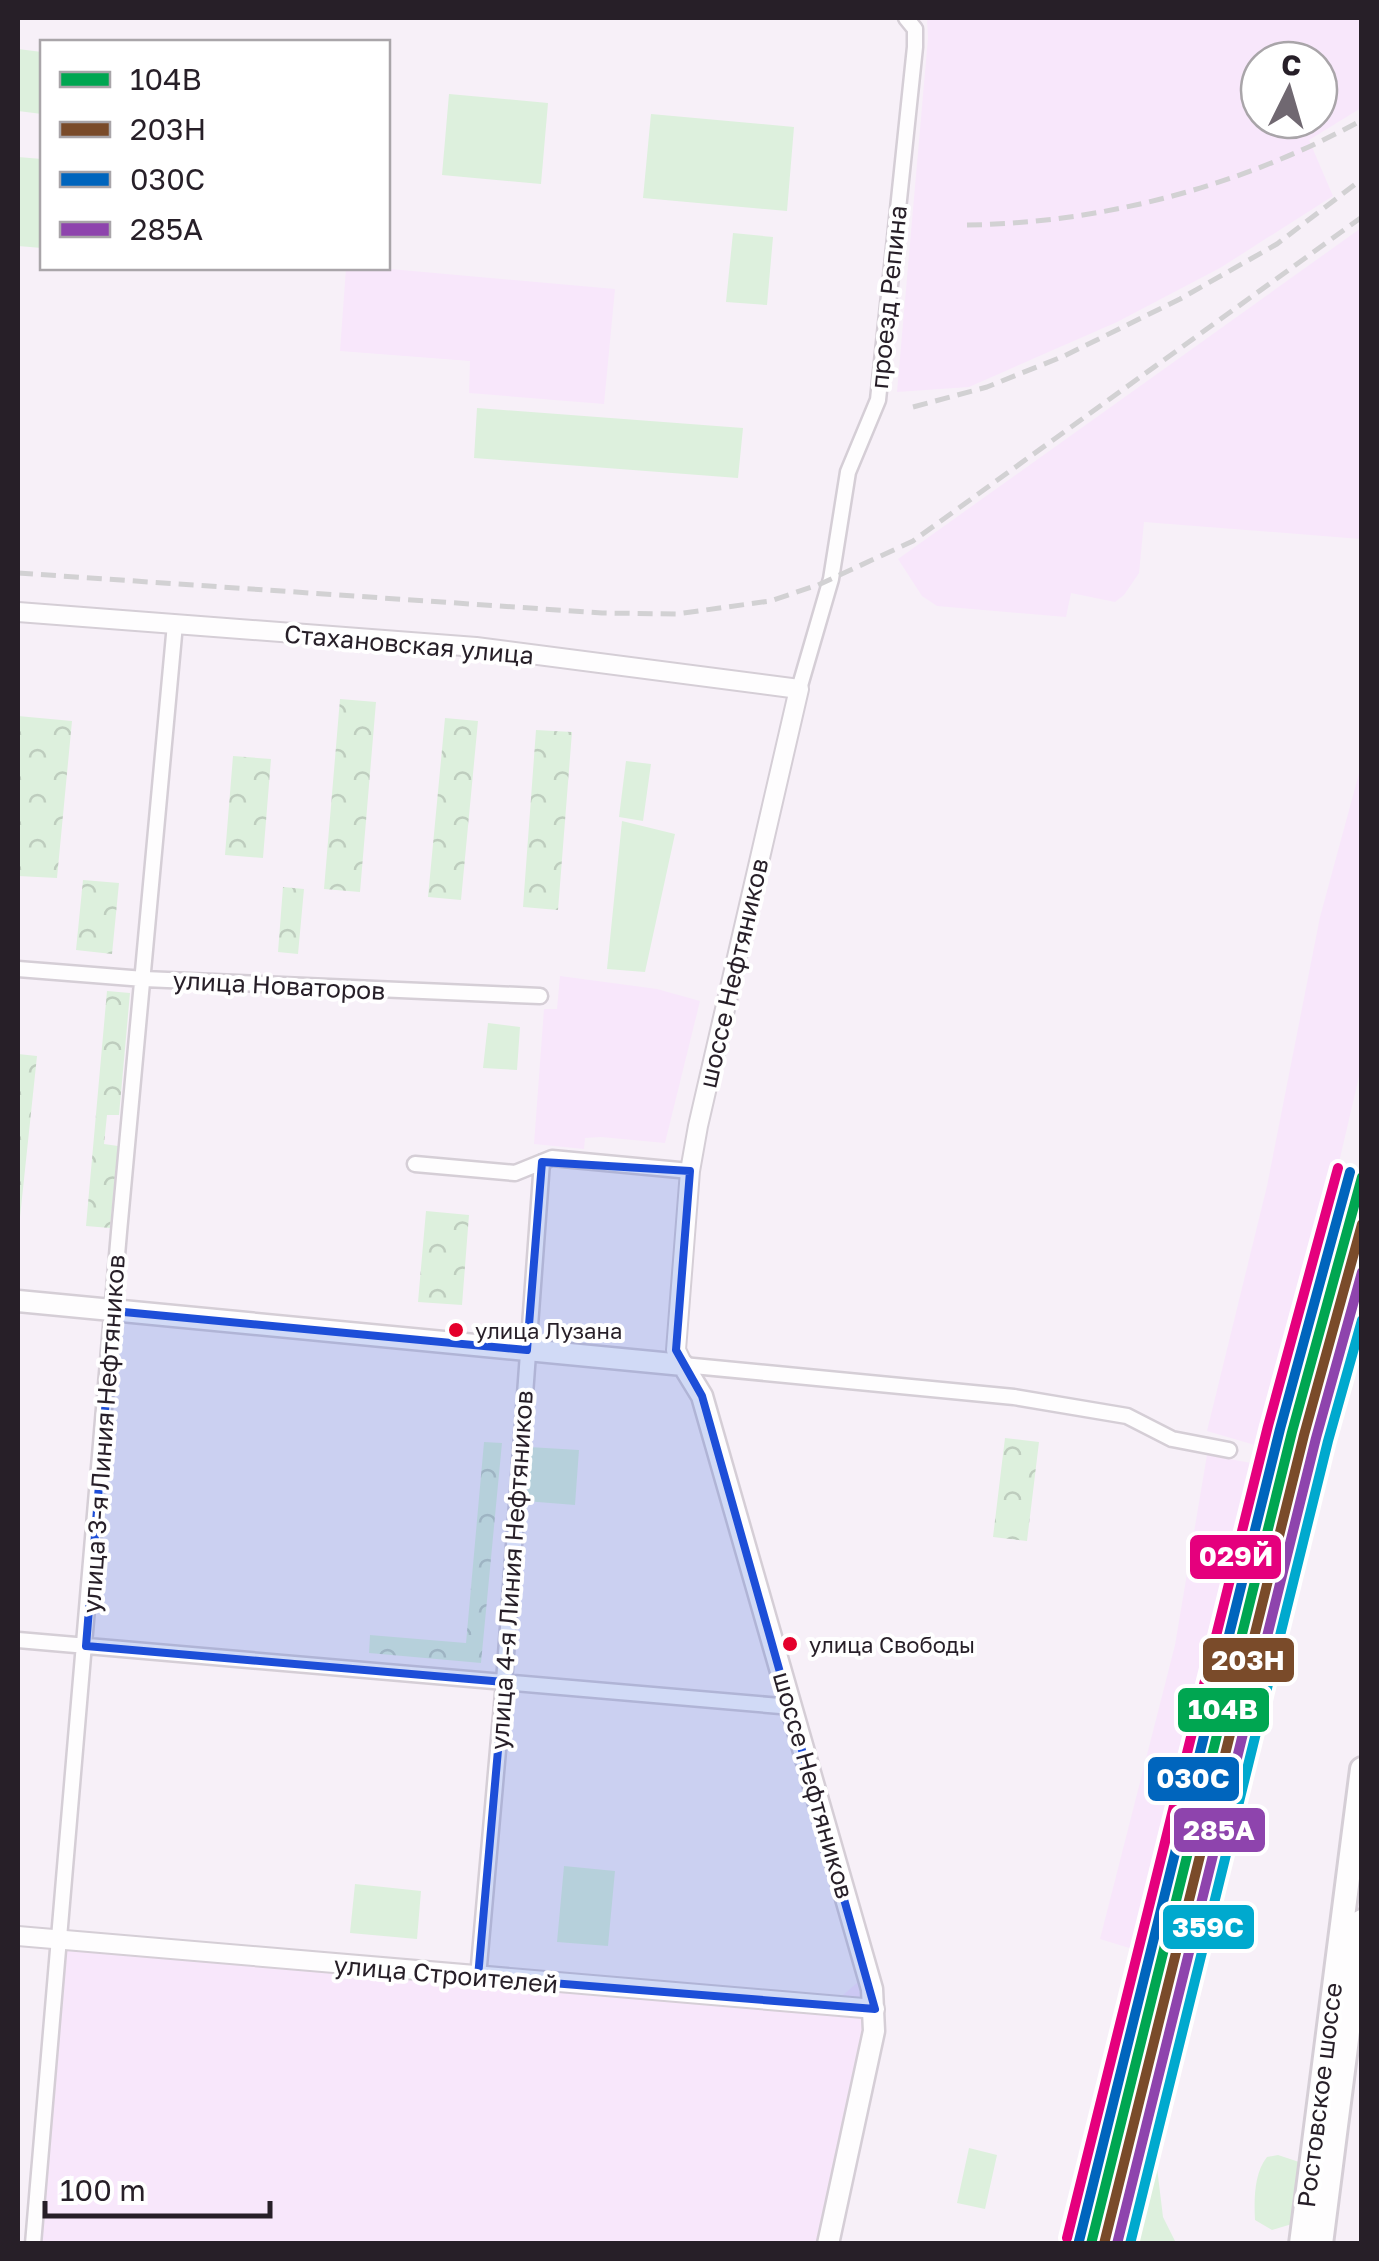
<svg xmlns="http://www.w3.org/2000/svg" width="1379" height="2261" font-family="'Golos Text',sans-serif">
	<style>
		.built { fill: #f8e7fb; fill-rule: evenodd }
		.green { fill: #ddf0dd }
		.forest { fill: url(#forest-crowns) }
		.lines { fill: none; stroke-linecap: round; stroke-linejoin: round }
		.minor-casing { stroke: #d5ced6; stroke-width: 19 }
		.tertiary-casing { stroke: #d5ced6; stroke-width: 22 }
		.secondary-casing { stroke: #d5ced6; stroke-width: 25 }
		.primary-casing { stroke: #d5ced6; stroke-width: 28 }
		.minor { stroke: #fefdfe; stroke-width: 14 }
		.tertiary { stroke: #fefdfe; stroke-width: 18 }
		.secondary { stroke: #fefdfe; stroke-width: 20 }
		.primary { stroke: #fefdfe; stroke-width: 22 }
		.rail { stroke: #d2d1d3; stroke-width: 5; stroke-dasharray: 15 8; stroke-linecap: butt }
		.rail-1-casing { stroke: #fff; stroke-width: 18 }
		.rail-2-casing { stroke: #fff; stroke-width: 18 }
		.rail-3-casing { stroke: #fff; stroke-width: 18 }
		.rail-4-casing { stroke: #fff; stroke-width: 18 }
		.rail-5-casing { stroke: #fff; stroke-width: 18 }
		.rail-6-casing { stroke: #fff; stroke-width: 18 }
		.rail-1 { stroke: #00a651; stroke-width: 10 }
		.rail-2 { stroke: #7a4b2a; stroke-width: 10 }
		.rail-3 { stroke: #0065bd; stroke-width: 10 }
		.rail-4 { stroke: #8e44ad; stroke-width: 10 }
		.rail-5 { stroke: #e5007d; stroke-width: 10 }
		.rail-6 { stroke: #00a9ce; stroke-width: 10 }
		.marked { fill: #1d4ed8; fill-opacity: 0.2; stroke: #1d4ed8; stroke-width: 8; stroke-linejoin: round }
		.bus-dot { fill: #e4002b; stroke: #fff; stroke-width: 4 }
		.labels { text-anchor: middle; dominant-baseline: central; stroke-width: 8; stroke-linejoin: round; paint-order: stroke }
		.bus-label { font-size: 22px; fill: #271f28; stroke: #fff; text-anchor: start }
		.street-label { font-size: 25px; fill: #271f28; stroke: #fff }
		.line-badge { stroke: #fff; stroke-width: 4 }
		.badge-label { font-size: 28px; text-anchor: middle; font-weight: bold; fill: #fff }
	</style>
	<defs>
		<pattern id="forest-crowns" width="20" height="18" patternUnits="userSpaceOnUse" patternTransform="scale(2.5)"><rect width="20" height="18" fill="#ddf0dd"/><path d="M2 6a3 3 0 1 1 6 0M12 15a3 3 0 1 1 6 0" fill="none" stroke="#becdbe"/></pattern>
	</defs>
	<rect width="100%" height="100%" fill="#f7f0f8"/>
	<path class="built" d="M927,18H1361V108L1309,140L1333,196L1220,268L1117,322L969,387L897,392L928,38ZM1319,60V120H1259V60Z
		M1361,228V539L1144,522L1139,573L1124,595L1115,602L1071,593L1066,617L937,606L922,596L898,559Z
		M346,268H379L615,289L604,404L469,393L470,361L340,351Z
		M1361,766V1068L1330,1201L1265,1448L1207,1431L1267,1186L1320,917Z
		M560,976L657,989L700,1001L665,1143L601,1137L585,1138L584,1149L534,1144L544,1009H557Z
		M1207,1455L1257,1464L1147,1894L1145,1905L1150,1907L1139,1951L1100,1939L1175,1645Z
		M54,1932L835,2002L858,1982L864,2013L862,2044L817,2243L24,2244Z"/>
	<path class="green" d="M18,49L42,52V114L18,111Z
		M449,94L548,103L541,184L442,175Z
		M651,114L794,127L787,211L643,198Z
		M18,157L42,159V248L18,246Z
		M733,233L773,237L767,305L726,302Z
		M477,408L743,428L738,478L474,458Z
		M626,761L651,764L643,821L619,817Z
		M622,821L675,834L645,972L607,969Z
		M488,1023L520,1027L517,1070L483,1068Z
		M529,1447L579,1450L575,1505L525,1501Z
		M564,1866L615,1871L608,1946L557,1942Z
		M355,1884L421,1891L417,1939L350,1933Z
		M1154,2143L1163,2217L1176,2243H1128Z
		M969,2148L997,2155L985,2209L957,2203Z
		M1278,2155L1299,2162L1292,2224L1272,2230L1255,2220C1254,2200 1254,2173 1267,2157Z"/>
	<path class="forest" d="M340,699L376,702L360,892L324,889Z
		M18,716L72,721L57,878L18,876Z
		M445,718L478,721L461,900L428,897Z
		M536,730L572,732L558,910L523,907Z
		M233,756L271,759L263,858L225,855Z
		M83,880L119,883L112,954L76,950Z
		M283,887L304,889L298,954L278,952Z
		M107,991L130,993L119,1115H107L104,1144L118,1146L110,1228L86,1226Z
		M18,1054L37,1056L20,1217H18Z
		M426,1211L469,1215L462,1305L418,1302Z
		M1005,1438L1039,1442L1027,1541L993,1537Z
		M484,1442L502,1443L481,1663L369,1653L370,1635L466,1643Z"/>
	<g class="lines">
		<defs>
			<path id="minor" d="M799,689L831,579L848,472L878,400L915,47V29L906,18
				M18,969L144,979L540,996
				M415,1164L515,1173L552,1158L690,1171
				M683,1365L1014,1397L1127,1416L1172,1439L1229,1450
				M18,1640L792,1707
				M478,1977L504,1682L542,1162
				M33,2244L119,1232L175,624"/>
			<path id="tertiary" d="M18,612L476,647L799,689L698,1126L690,1171L676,1350L683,1365
				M18,1936L875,2009"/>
			<path id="secondary" d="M18,1301L683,1365L702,1396L872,1989L874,2031L828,2244"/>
			<path id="primary" d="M1301,2244L1362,1769
				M1321,2244L1362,1921"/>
		</defs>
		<use href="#minor" class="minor-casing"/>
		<use href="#tertiary" class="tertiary-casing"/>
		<use href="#secondary" class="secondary-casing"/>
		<use href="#primary" class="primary-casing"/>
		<use href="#minor" class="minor"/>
		<use href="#tertiary" class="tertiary"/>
		<use href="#secondary" class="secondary"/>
		<use href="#primary" class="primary"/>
		<path class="rail" d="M967,225C1103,223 1242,186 1362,120
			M913,407L987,387L1064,356L1180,299L1277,244L1362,179
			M18,573L602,613L677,614L770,601L818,585L913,541L1362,217"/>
		<defs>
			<path id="rail-1" d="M1091,2244L1292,1432L1362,1177"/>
			<path id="rail-2" d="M1104,2244L1304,1435L1362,1224"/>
			<path id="rail-3" d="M1079,2241L1280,1429L1350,1172"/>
			<path id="rail-4" d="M1117,2244L1316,1438L1362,1272"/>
			<path id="rail-5" d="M1067,2238L1268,1426L1338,1168"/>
			<path id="rail-6" d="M1130,2244L1328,1441L1362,1320"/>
		</defs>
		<use href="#rail-1" class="rail-1-casing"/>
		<use href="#rail-2" class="rail-2-casing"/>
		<use href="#rail-3" class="rail-3-casing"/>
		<use href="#rail-4" class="rail-4-casing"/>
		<use href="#rail-5" class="rail-5-casing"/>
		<use href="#rail-6" class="rail-6-casing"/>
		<use href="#rail-1" class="rail-1"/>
		<use href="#rail-2" class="rail-2"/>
		<use href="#rail-3" class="rail-3"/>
		<use href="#rail-4" class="rail-4"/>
		<use href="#rail-5" class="rail-5"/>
		<use href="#rail-6" class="rail-6"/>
	</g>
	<path class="marked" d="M542,1162L690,1171L676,1350L702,1396L875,2009L478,1977L504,1682L86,1646L113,1311L527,1350Z"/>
	<g class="bus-dot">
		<circle cx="456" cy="1330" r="9"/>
		<circle cx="790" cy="1644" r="9"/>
	</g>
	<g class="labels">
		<g class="bus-label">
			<text x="475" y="1330">улица Лузана</text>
			<text x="809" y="1644">улица Свободы</text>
		</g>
		<g class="street-label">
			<text transform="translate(888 297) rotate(-84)">проезд Репина</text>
			<text transform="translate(409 644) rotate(5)">Стахановская улица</text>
			<text transform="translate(733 973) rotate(-77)">шоссе Нефтяников</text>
			<text transform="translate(279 985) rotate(3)">улица Новаторов</text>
			<text transform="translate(103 1434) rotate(-86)">улица 3-я Линия Нефтяников</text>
			<text transform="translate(511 1570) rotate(-86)">улица 4-я Линия Нефтяников</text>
			<text transform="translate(814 1785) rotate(74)">шоссе Нефтяников</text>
			<text transform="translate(446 1974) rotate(5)">улица Строителей</text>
			<text transform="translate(1319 2095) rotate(-83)">Ростовское шоссе</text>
		</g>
	</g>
	<g class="line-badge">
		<rect x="1188" y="1533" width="95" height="48" rx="10" fill="#e5007d"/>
		<rect x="1201" y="1636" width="95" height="48" rx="10" fill="#7a4b2a"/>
		<rect x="1176" y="1686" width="95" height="48" rx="10" fill="#00a651"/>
		<rect x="1146" y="1755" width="95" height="48" rx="10" fill="#0065bd"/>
		<rect x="1172" y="1806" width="95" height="48" rx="10" fill="#8e44ad"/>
		<rect x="1161" y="1903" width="95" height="48" rx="10" fill="#00a9ce"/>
	</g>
	<g class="badge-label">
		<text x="1236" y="1566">029Й</text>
		<text x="1248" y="1670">203Н</text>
		<text x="1223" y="1719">104В</text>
		<text x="1193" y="1788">030C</text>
		<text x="1219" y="1840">285А</text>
		<text x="1208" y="1937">359С</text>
	</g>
	<rect width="1379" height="2261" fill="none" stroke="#271f28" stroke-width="40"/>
	<rect x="40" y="40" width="350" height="230" fill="#ffffff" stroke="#a9a5a9" stroke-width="2.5"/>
	<rect x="60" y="72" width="50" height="15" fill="#00a651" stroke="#a9a5a9" stroke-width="2.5"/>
	<text x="130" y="90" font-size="30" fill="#271f28">104В</text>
	<rect x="60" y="122" width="50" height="15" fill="#7a4b2a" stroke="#a9a5a9" stroke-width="2.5"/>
	<text x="130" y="140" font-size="30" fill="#271f28">203Н</text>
	<rect x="60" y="172" width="50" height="15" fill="#0065bd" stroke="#a9a5a9" stroke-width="2.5"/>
	<text x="130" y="190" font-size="30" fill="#271f28">030C</text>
	<rect x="60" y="222" width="50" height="15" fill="#8e44ad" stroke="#a9a5a9" stroke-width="2.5"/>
	<text x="130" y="240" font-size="30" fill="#271f28">285А</text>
	<g transform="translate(1289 90) rotate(5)"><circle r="48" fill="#ffffff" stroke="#a9a5a9" stroke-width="2.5"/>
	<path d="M0-8L18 38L0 25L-18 38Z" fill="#706871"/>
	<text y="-15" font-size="28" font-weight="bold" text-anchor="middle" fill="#271f28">С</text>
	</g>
	<path d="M45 2201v15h225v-15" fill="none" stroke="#271f28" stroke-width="5"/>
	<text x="60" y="2201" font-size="30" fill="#271f28" stroke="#ffffff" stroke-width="8" paint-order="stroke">100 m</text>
</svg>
